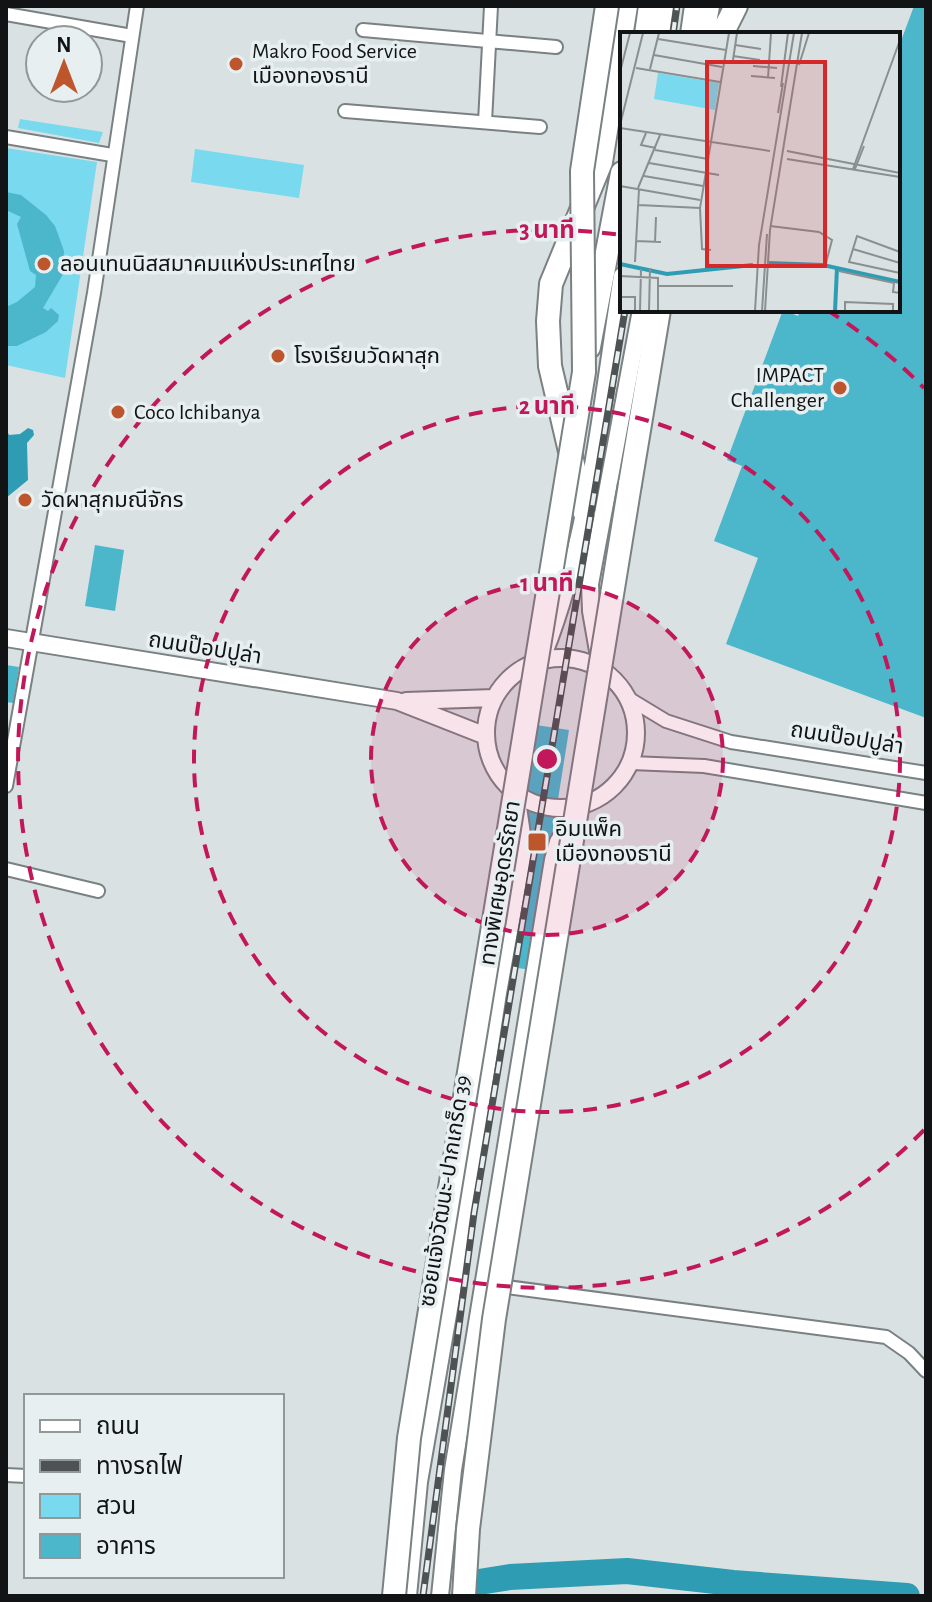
<svg xmlns="http://www.w3.org/2000/svg" width="932" height="1602" font-family="'Alegreya Sans','Noto Sans Thai',sans-serif">
	<style>
		.green { fill: #79d9ee }
		.water { fill: #2e9db3 }
		.lines { fill: none; stroke-linecap: round; stroke-linejoin: round }
		.river { stroke: #2e9db3; stroke-width: 26 }
		.building { fill: #4cb6cb }
		.street-casing { stroke: #7a8182; stroke-width: 16 }
		.secondary-casing { stroke: #7a8182; stroke-width: 20 }
		.highway-casing { stroke: #7a8182; stroke-width: 26 }
		.street { stroke: #fff; stroke-width: 12 }
		.secondary { stroke: #fff; stroke-width: 16 }
		.highway { stroke: #fff; stroke-width: 22 }
		.rail-casing { stroke: #4e5253; stroke-width: 7 }
		.rail { stroke: #e8eff0; stroke-width: 4; stroke-dasharray: 12; stroke-linecap: butt }
		.highway-bridge-casing { stroke: #7a8182; stroke-width: 26; stroke-linecap: butt }
		.highway-bridge { stroke: #fff; stroke-width: 22 }
		.ring { fill: none; stroke: #c2185b; stroke-width: 4; stroke-dasharray: 14 10 }
		.poi-dot { fill: #bd562c; stroke: #e8eff0; stroke-width: 3 }
		.labels { text-anchor: middle; dominant-baseline: central; stroke-width: 7; stroke-linejoin: round; paint-order: stroke }
		.poi-label { font-size: 22px; fill: #111314; stroke: #e8eff0; text-anchor: start }
		.street-label { font-size: 22px; fill: #111314; stroke: #e8eff0 }
		.inset-river { fill: none; stroke: #2e9db3; stroke-width: 4 }
		.inset-road { fill: none; stroke: #8a8f90; stroke-width: 2 }
		.view { fill: #d62828; fill-opacity: 0.15; stroke: #d62828; stroke-width: 4 }
		.inset-edge { fill: none; stroke: #111314; stroke-width: 4 }
		.centre { fill: #c2185b; stroke: #e8eff0; stroke-width: 4 }
		.ring-label { font-size: 24px; text-anchor: middle; font-weight: bold; fill: #c2185b; stroke: #e8eff0; stroke-width: 7; stroke-linejoin: round; paint-order: stroke }
	</style>
	<rect width="100%" height="100%" fill="#dae1e3"/>
	<path class="green" d="M20,119L103,132L99,143L18,128Z
		M6,148L97,162L65,378L6,365Z
		M195,149L304,165L299,198L191,182Z"/>
	<path class="water" d="M28,428L33,430L34,435L27,443L28,480L6,498V429L9,435L20,434Z"/>
	<g class="lines">
		<path class="river" d="M479,1582L510,1577L627,1571L733,1583L907,1596"/>
	</g>
	<path class="building" d="M914,6H926V718L726,644L758,558L714,541L742,466L727,460L783,310L798,316L800,310H898V49Z
		M6,192L21,195L46,215L55,226L64,251L62,276L43,308L48,311L51,308L59,315L58,321L46,332L17,346H6V307L17,302L35,287L36,275L30,271L17,224L21,217L6,210Z
		M95,545L124,550L115,611L85,606Z
		M6,665L19,667L13,703L6,702Z
		M536,725L569,730L531,970L498,965Z"/>
	<g class="lines">
		<defs>
			<path id="street" d="M6,14L132,36
				M363,30L556,47
				M345,111L540,127
				M485,122L491,6
				M6,137L112,155
				M628,698L666,721L731,742L926,773
				M631,763L704,766L926,803
				M6,786L94,293L137,6
				M6,869L98,891
				M499,1286L886,1337L909,1353L926,1371
				M6,1475L26,1476"/>
			<path id="secondary" d="M661,34L665,6
				M689,34L693,6
				M6,638L397,701L486,736
				M598,651L591,611L590,584L641,310
				M544,653C590,537 602,400 622,276
				M486 733a75 75 0 1 1 150 0a75 75 0 1 1-150 0Z
				M406,701L494,698
				M408,1596L419,1482L457,1263L498,993L524,848L518,807
				M440,1596L453,1470L553,860L558,842L574,816"/>
			<path id="highway" d="M646,34L650,6
				M703,34L708,6
				M722,34L736,6
				M589,347L622,173
				M630,484L659,310
				M584,511L550,366L548,321L551,284L601,162L626,6"/>
		</defs>
		<use href="#street" class="street-casing"/>
		<use href="#secondary" class="secondary-casing"/>
		<use href="#highway" class="highway-casing"/>
		<use href="#street" class="street"/>
		<use href="#secondary" class="secondary"/>
		<use href="#highway" class="highway"/>
		<defs>
			<path id="rail" d="M673,34L677,6
				M423,1596L474,1213L625,310"/>
		</defs>
		<use href="#rail" class="rail-casing"/>
		<use href="#rail" class="rail"/>
		<defs>
			<path id="highway-bridge" d="M394,1596L409,1438L584,372L582,171L607,6
				M464,1596L468,1529L494,1319L630,484"/>
		</defs>
		<use href="#highway-bridge" class="highway-bridge-casing"/>
		<use href="#highway-bridge" class="highway-bridge"/>
	</g>
	<circle cx="547" cy="759" r="176" fill="#c2185b" fill-opacity=".12"/>
	<g class="ring">
		<circle cx="547" cy="759" r="176"/>
		<circle cx="547" cy="759" r="353"/>
		<path d="M924 1130A529 529 0 1 1 621 235M827 310A529 529 0 0 1 924 388"/>
	</g>
	<g class="poi-dot">
		<circle cx="236" cy="64" r="8"/>
		<circle cx="44" cy="264" r="8"/>
		<circle cx="278" cy="356" r="8"/>
		<circle cx="840" cy="388" r="8"/>
		<circle cx="118" cy="412" r="8"/>
		<circle cx="25" cy="500" r="8"/>
		<rect x="527" y="832" width="20" height="20" rx="4"/>
	</g>
	<g class="labels">
		<g class="poi-label">
			<text x="252" y="51">Makro Food Service<tspan x="252" dy="25">เมืองทองธานี</tspan></text>
			<text x="60" y="264">ลอนเทนนิสสมาคมแห่งประเทศไทย</text>
			<text x="294" y="356">โรงเรียนวัดผาสุก</text>
			<text x="824" y="375" text-anchor="end">IMPACT<tspan x="824" dy="25">Challenger</tspan></text>
			<text x="134" y="412">Coco Ichibanya</text>
			<text x="41" y="500">วัดผาสุกมณีจักร</text>
			<text x="555" y="829">อิมแพ็ค<tspan x="555" dy="25">เมืองทองธานี</tspan></text>
		</g>
		<g class="street-label">
			<text transform="translate(205 648) rotate(9)">ถนนป๊อปปูล่า</text>
			<text transform="translate(847 738) rotate(9)">ถนนป๊อปปูล่า</text>
			<text transform="translate(500 883) rotate(-81)">ทางพิเศษอุดรรัถยา</text>
			<text transform="translate(445 1191) rotate(-81)">ซอยแจ้งวัฒนะ-ปากเกร็ด 39</text>
		</g>
	</g>
	<g transform="translate(620 32)">
		<rect width="280" height="280" fill="#dae1e3"/>
		<path d="M38,41L99,51L95,78L34,67Z" fill="#79d9ee"/>
		<path class="inset-river" d="M148,231L203,233L280,250M0,232L47,242L133,233M215,279L217,236"/>
		<path class="inset-road" d="M38,7L106,18M115,13L141,17M34,23L102,35M113,24L140,28M113,28L117,1M179,33L189,1M133,34L157,36M16,36L100,50M30,37L39,1M0,40L10,1M131,44L155,46M148,46L151,1M161,55L168,1M158,81L163,51M0,93L23,1M0,96L150,119M26,101L21,113L36,116M35,118L88,127M167,119L280,141M167,127L280,145M29,131L99,143M233,137L280,8M235,137L244,114M24,144L83,154M0,154L80,168M18,156L40,103M19,173L80,176M150,194L199,200L212,208L206,231M16,209L41,210M35,210L36,185M233,217L280,231M91,218L82,217L80,176L109,1M280,220L237,204L229,230L280,241M15,230L19,157M219,239L274,251L273,260L280,261M0,244L38,246V279M38,254H113M0,265H15V279M20,279L21,237M29,279L30,236M135,279L139,213L174,1M142,279L147,202M145,279L150,198L182,1M225,279V270L273,272V279"/>
		<path class="view" d="M87,30H205V234H87Z"/>
		<rect width="280" height="280" class="inset-edge"/>
	</g>
	<circle cx="547" cy="759" r="12" class="centre"/>
	<g class="ring-label">
		<text x="547" y="238">3 นาที</text>
		<text x="547" y="414">2 นาที</text>
		<text x="547" y="591">1 นาที</text>
	</g>
	<rect width="932" height="1602" fill="none" stroke="#111314" stroke-width="16"/>
	<rect x="24" y="1394" width="260" height="184" fill="#e8eff0" stroke="#929798" stroke-width="2"/>
	<rect x="40" y="1420" width="40" height="12" fill="#ffffff" stroke="#929798" stroke-width="2"/>
	<text x="96" y="1434" font-size="24" fill="#111314">ถนน</text>
	<rect x="40" y="1460" width="40" height="12" fill="#4e5253" stroke="#929798" stroke-width="2"/>
	<text x="96" y="1474" font-size="24" fill="#111314">ทางรถไฟ</text>
	<rect x="40" y="1494" width="40" height="24" fill="#79d9ee" stroke="#929798" stroke-width="2"/>
	<text x="96" y="1514" font-size="24" fill="#111314">สวน</text>
	<rect x="40" y="1534" width="40" height="24" fill="#4cb6cb" stroke="#929798" stroke-width="2"/>
	<text x="96" y="1554" font-size="24" fill="#111314">อาคาร</text>
	<g transform="translate(64 64)"><circle r="38" fill="#e8eff0" stroke="#929798" stroke-width="2"/>
	<path d="M0-6L14 30L0 20L-14 30Z" fill="#bd562c"/>
	<text y="-12" font-size="22" font-weight="bold" text-anchor="middle" fill="#111314">N</text>
	</g>
</svg>
